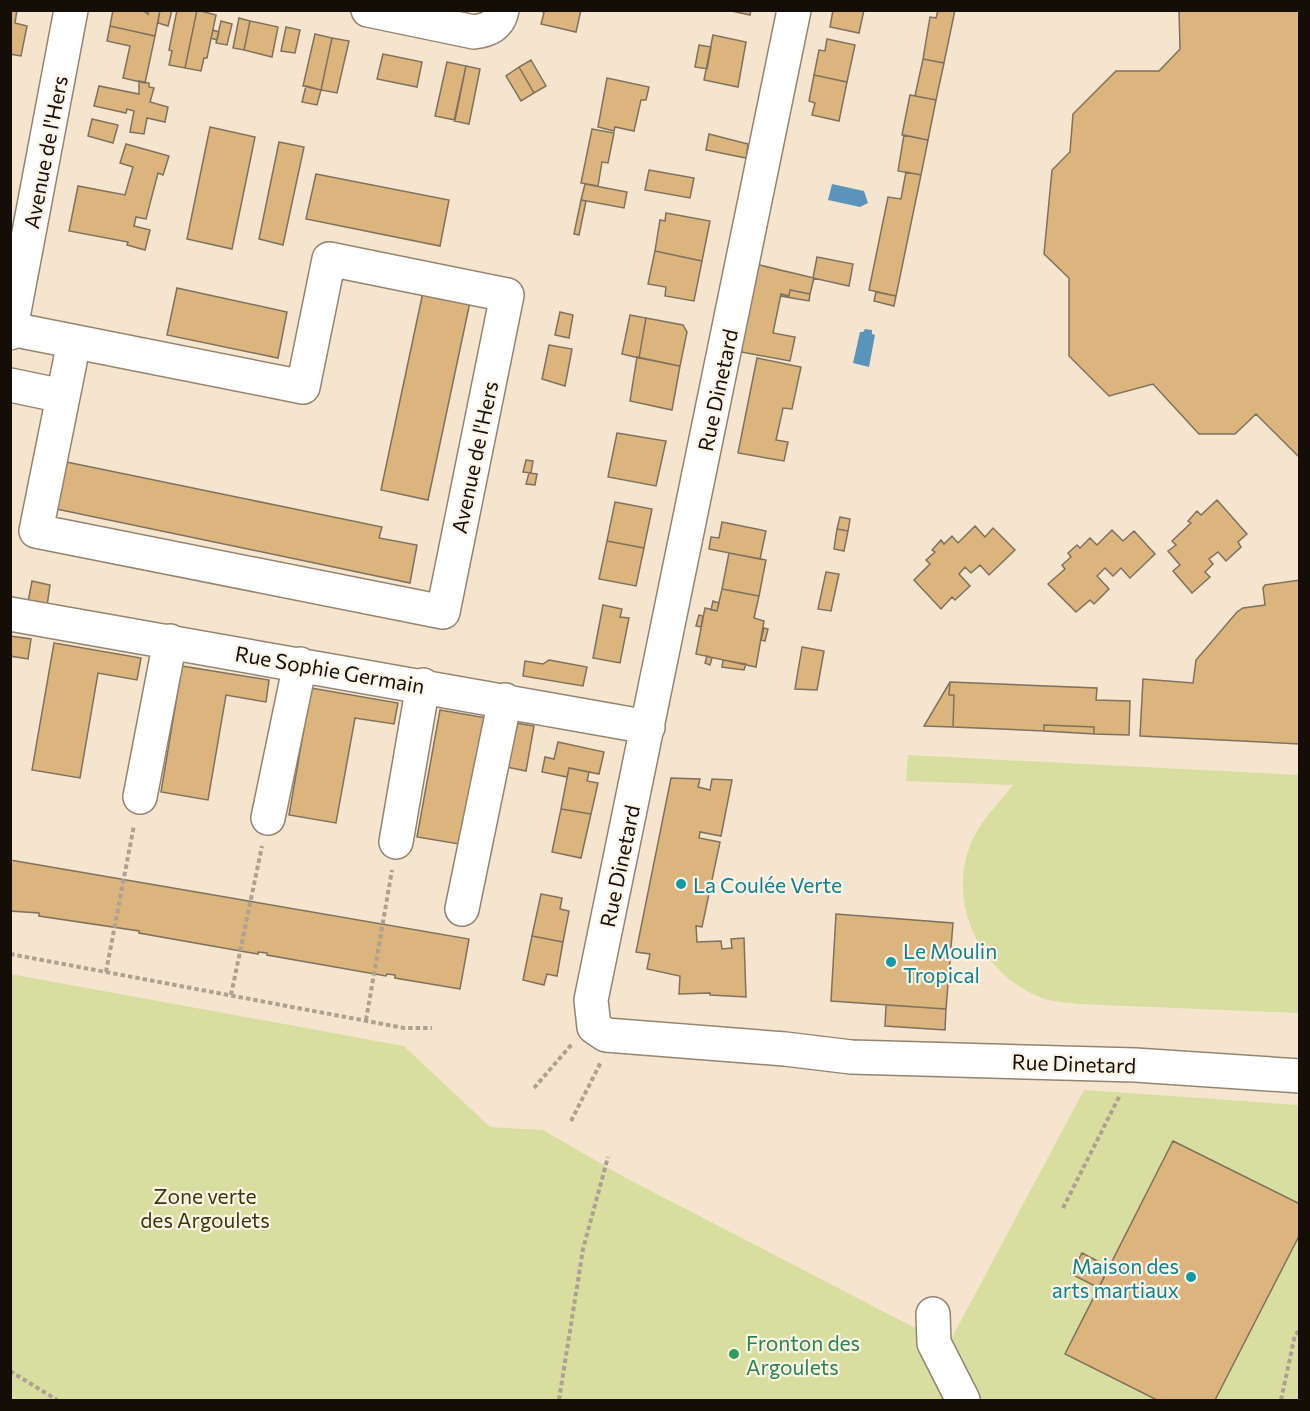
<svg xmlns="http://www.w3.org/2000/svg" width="1310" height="1411" font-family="Commissioner,sans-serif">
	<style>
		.green { fill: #d8de9f }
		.water { fill: #5a94bb }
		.building { fill: #dcb57e; stroke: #7f715d; stroke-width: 1.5 }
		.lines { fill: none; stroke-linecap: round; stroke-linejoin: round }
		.minor-casing { stroke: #938470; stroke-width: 36 }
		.path { stroke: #aea190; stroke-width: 4; stroke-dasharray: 4.5 3; stroke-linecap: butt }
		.minor { stroke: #fff; stroke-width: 33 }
		.culture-dot { fill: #0f9aa8; stroke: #fdf3e6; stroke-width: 2 }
		.leisure-dot { fill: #2e9e5b; stroke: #fdf3e6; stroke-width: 2 }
		.labels { text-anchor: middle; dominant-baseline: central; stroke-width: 4.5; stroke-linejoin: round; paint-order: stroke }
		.street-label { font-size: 21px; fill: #140e07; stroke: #fdf3e6 }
		.culture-label { font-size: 21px; fill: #0d838f; stroke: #fdf3e6; text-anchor: start }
		.park-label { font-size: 21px; fill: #373a08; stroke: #fdf3e6 }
		.leisure-label { font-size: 21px; fill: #27864d; stroke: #fdf3e6; text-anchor: start }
	</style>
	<rect width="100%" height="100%" fill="#f5e5cf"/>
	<path class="green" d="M908,755L1299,775V1013L1078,1004C1066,1002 1052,1002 1042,998C983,975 948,909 969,848C978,823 997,805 1013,785L906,781Z
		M10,974L404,1046L490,1127L543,1130L624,1177L948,1345L1084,1090L1299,1105V1400H11Z"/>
	<path class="water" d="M832,184L864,191L868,203L860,207L828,200Z
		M865,329L872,330V334L875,335L869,367L853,363L860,332H863Z"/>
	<path class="building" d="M10,10H17L15,23L27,26L21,56L10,54Z
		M113,10H142L148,14V10H160L155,36L110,26Z
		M160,10H172L168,26L158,23Z
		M177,10H197L185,68L169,65L172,51L169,50Z
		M197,10L216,15L207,58H204L201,71L185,68Z
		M540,10H581L576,32L541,24L544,13Z
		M727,10H751L750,15Z
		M833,10H864L859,33L830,27Z
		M938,10H955L944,63L923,59L930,17L936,18Z
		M1300,10V458L1256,414L1235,434H1199L1153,384L1109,396L1069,356V278L1044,254L1052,170L1070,152L1073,114L1116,71H1159L1180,49L1179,10Z
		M239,18L250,21L244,50L233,48Z
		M221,21L232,24L227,45L216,43Z
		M250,21L278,27L272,57L244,50Z
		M110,26L155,36L145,83L123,78L130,46L107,41Z
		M286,27L300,30L295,53L281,51Z
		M213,30L219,32L217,40L211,38Z
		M315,34L332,38L321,90L303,86Z
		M713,35L746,42L738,87L704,80Z
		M332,38L349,41L337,93L321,90Z
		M827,39L855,45L847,82L814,75L819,50L825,51Z
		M699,45L711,47L707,69L695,67Z
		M383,54L422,62L417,87L377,79Z
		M923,59L944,63L936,100L915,96Z
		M531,60L546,86L534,93L519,67Z
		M447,62L466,66L455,120L435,116Z
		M466,66L480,69L469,124L454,121Z
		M519,67L534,93L521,101L506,76Z
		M814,75L847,82L839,121L812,115L815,103L809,101Z
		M607,78L649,87L646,100H641L634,131L615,127L614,131L598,127Z
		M139,81L149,83V87L154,88L150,102L168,107L165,122L147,118L144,134L130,132L134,111L127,109L126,113L94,106L99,86L139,94Z
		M306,86L321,90L317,105L302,102Z
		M910,95L936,100L928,140L902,135Z
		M92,119L118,125L113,143L88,136Z
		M210,127L255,137L232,249L187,239Z
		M592,129L614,133L608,163L602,162L598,186L581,183Z
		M709,134L748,144L746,158L706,150Z
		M904,135L928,140L921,175L898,171Z
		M279,142L304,147L283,245L259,239Z
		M126,144L169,156L163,175L158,173L146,219L136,217L134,226L150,230L145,250L127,245L128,242L69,231L78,186L125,195L133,167L120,163Z
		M649,170L694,178L690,198L645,190Z
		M906,172L921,175L896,296L869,290L888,197L901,199Z
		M316,174L449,200L440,246L306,219Z
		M585,184L627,192L624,208L581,200Z
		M581,200L586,201L579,235L574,234Z
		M666,213L710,221L702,261L655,251L660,220L665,221Z
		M655,251L702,261L694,301L665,296L666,287L648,284Z
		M817,257L853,264L849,286L813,278Z
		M751,263L814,278L810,294L790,290L789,296L781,294L773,333L795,337L790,361L736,351Z
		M177,288L287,312L278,358L167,335Z
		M790,290L810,294L809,301L781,296V294L789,296Z
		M423,292L470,302L428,500L381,490Z
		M876,292L896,296L894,306L874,301Z
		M560,312L573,315L569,338L555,335Z
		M630,315L646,318L639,358L622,354Z
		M646,318L683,325L687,332L680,366L639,358Z
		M549,345L572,349L565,386L542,379Z
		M637,357L680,366L672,410L630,401Z
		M757,358L801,367L792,409L783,408L776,440L788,442L784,461L738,453Z
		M617,433L666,441L656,486L608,477Z
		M52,459L382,527L379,538L417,545L410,583L42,506Z
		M526,460L533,461L531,473L523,472Z
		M529,473L537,474L535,485L526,484Z
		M1217,500L1247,534L1238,542L1241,547L1226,561L1218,552L1209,559L1213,564L1205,572L1210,577L1192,593L1173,571L1180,565L1168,551L1176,545L1172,541L1191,523L1188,521L1197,511L1201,515Z
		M615,502L652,509L644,548L607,541Z
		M840,517L850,519L848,531L837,529Z
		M722,522L766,531L760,559L709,549L711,537L719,538Z
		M975,526L985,537L993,528L1015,550L989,575L980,565L971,573L965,567L959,574L970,586L955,600L952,597L941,609L914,580L930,564L926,560L935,552L932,550L941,540L944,544L952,536L958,543Z
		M837,529L848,531L844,551L834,549Z
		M1112,530L1123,541L1134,531L1155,554L1130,578L1121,568L1113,576L1105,568L1097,576L1109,589L1094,604L1090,600L1076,612L1048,584L1065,569L1062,565L1071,557L1068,553L1077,545L1080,548L1090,538L1097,545Z
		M607,541L644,548L636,586L599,579Z
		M729,553L766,560L759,596L722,589Z
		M826,572L839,574L831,611L818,609Z
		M1300,580V744L1140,736L1143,679L1193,683L1196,660L1237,612L1243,608L1265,605L1263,588L1265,585Z
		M32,581L50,585L47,606L28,602Z
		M722,589L759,596L754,618L764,621L756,667L696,654L705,608L717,611Z
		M713,601L719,603L717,611L711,610Z
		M603,605L622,609L620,617L629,618L620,663L593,658Z
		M699,615L703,616L701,627L696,626Z
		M764,628L768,629L765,641L761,640Z
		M10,636L31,639L28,659L10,656Z
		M54,643L141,658L137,680L98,673L80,778L32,770Z
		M802,647L824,651L817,690L795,689Z
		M707,656L712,658L710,665L705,663Z
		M549,660L587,667L583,686L523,676L525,661L543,664Z
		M723,660L746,664L744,670L722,667Z
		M182,666L269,680L266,702L226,695L208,800L161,792Z
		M950,682L949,695H954L953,727L924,726Z
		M950,682L1097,688L1096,700L1130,701L1129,735L1094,734V727L1044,725V731L953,727L954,695H949Z
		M311,688L398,703L394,724L355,718L336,823L289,815Z
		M440,710L487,718L465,845L417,837Z
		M510,722L534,726L526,771L502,766Z
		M1044,725L1094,727V734L1044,731Z
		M558,742L604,752L599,774L569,768L567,777L542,772L545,757L554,759Z
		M569,768L589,772L587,781L598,783L591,814L561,809Z
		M671,778L700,779L698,787L710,790L712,779L732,780L721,836L700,832L699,838L720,842L702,927L696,926L697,942L721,941L722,949L732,948L731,939L744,938L746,997L710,995V993L679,994L680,976L647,969L650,954L636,952Z
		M561,809L591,814L581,858L552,852Z
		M10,860L469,939L460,989L395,978V975L387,974L386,976L267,955V953L258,952V954L139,933V931L39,916V913L10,911Z
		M541,894L562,898L560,909L569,911L563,942L532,936Z
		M836,914L953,923L946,1009L831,1001Z
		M532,936L563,942L557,976L547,974L544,985L523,980Z
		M886,1005L946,1009L945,1030L885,1026Z
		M1173,1141L1300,1204V1234L1215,1400H1157L1065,1354Z
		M1082,1253L1109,1267L1099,1288L1071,1274Z"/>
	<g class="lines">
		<defs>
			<path id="minor" d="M368,10L474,32C488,30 499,26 502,10
				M794,10L591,1000L594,1027L606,1035L785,1049L851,1057L1135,1065L1300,1076
				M11,329L303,387L329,259L507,295L443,612L36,531L74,342
				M10,333L71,10
				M10,385L63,396
				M10,614L648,727
				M140,797L170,641
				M268,818L300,664
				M396,842L423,685
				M462,909L505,700
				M933,1314L934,1343L963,1400"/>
		</defs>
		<use href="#minor" class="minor-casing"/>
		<path class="path" d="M10,954L404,1028H432
			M106,972L134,825
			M231,995L262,846
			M366,1020L392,870
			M534,1088L572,1044
			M571,1121L601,1062
			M1063,1208L1120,1095
			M10,1371L57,1400
			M559,1400L583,1249L608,1157
			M1281,1400L1295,1335L1300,1330"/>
		<use href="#minor" class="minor"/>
	</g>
	<g class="culture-dot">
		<circle cx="681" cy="884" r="6"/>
		<circle cx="891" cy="962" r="6"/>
		<circle cx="1191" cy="1277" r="6"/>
	</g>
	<circle class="leisure-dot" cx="734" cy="1354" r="6"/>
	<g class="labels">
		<g class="street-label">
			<text transform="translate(45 152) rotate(-79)">Avenue de l'Hers</text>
			<text transform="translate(717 390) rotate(-78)">Rue Dinetard</text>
			<text transform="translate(474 457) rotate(-78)">Avenue de l'Hers</text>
			<text transform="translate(330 669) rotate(10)">Rue Sophie Germain</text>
			<text transform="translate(619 866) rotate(-78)">Rue Dinetard</text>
			<text transform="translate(1074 1063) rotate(2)">Rue Dinetard</text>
		</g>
		<g class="culture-label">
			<text x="693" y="884">La Coulée Verte</text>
			<text x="903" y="950">Le Moulin<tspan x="903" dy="24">Tropical</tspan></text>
			<text x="1179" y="1265" text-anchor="end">Maison des<tspan x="1179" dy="24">arts martiaux</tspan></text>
		</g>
		<g class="park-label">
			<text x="205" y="1195">Zone verte<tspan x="205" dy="24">des Argoulets</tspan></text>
		</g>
		<g class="leisure-label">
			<text x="746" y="1342">Fronton des<tspan x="746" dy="24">Argoulets</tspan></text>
		</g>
	</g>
	<rect width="1310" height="1411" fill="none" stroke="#140e07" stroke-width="24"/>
</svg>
